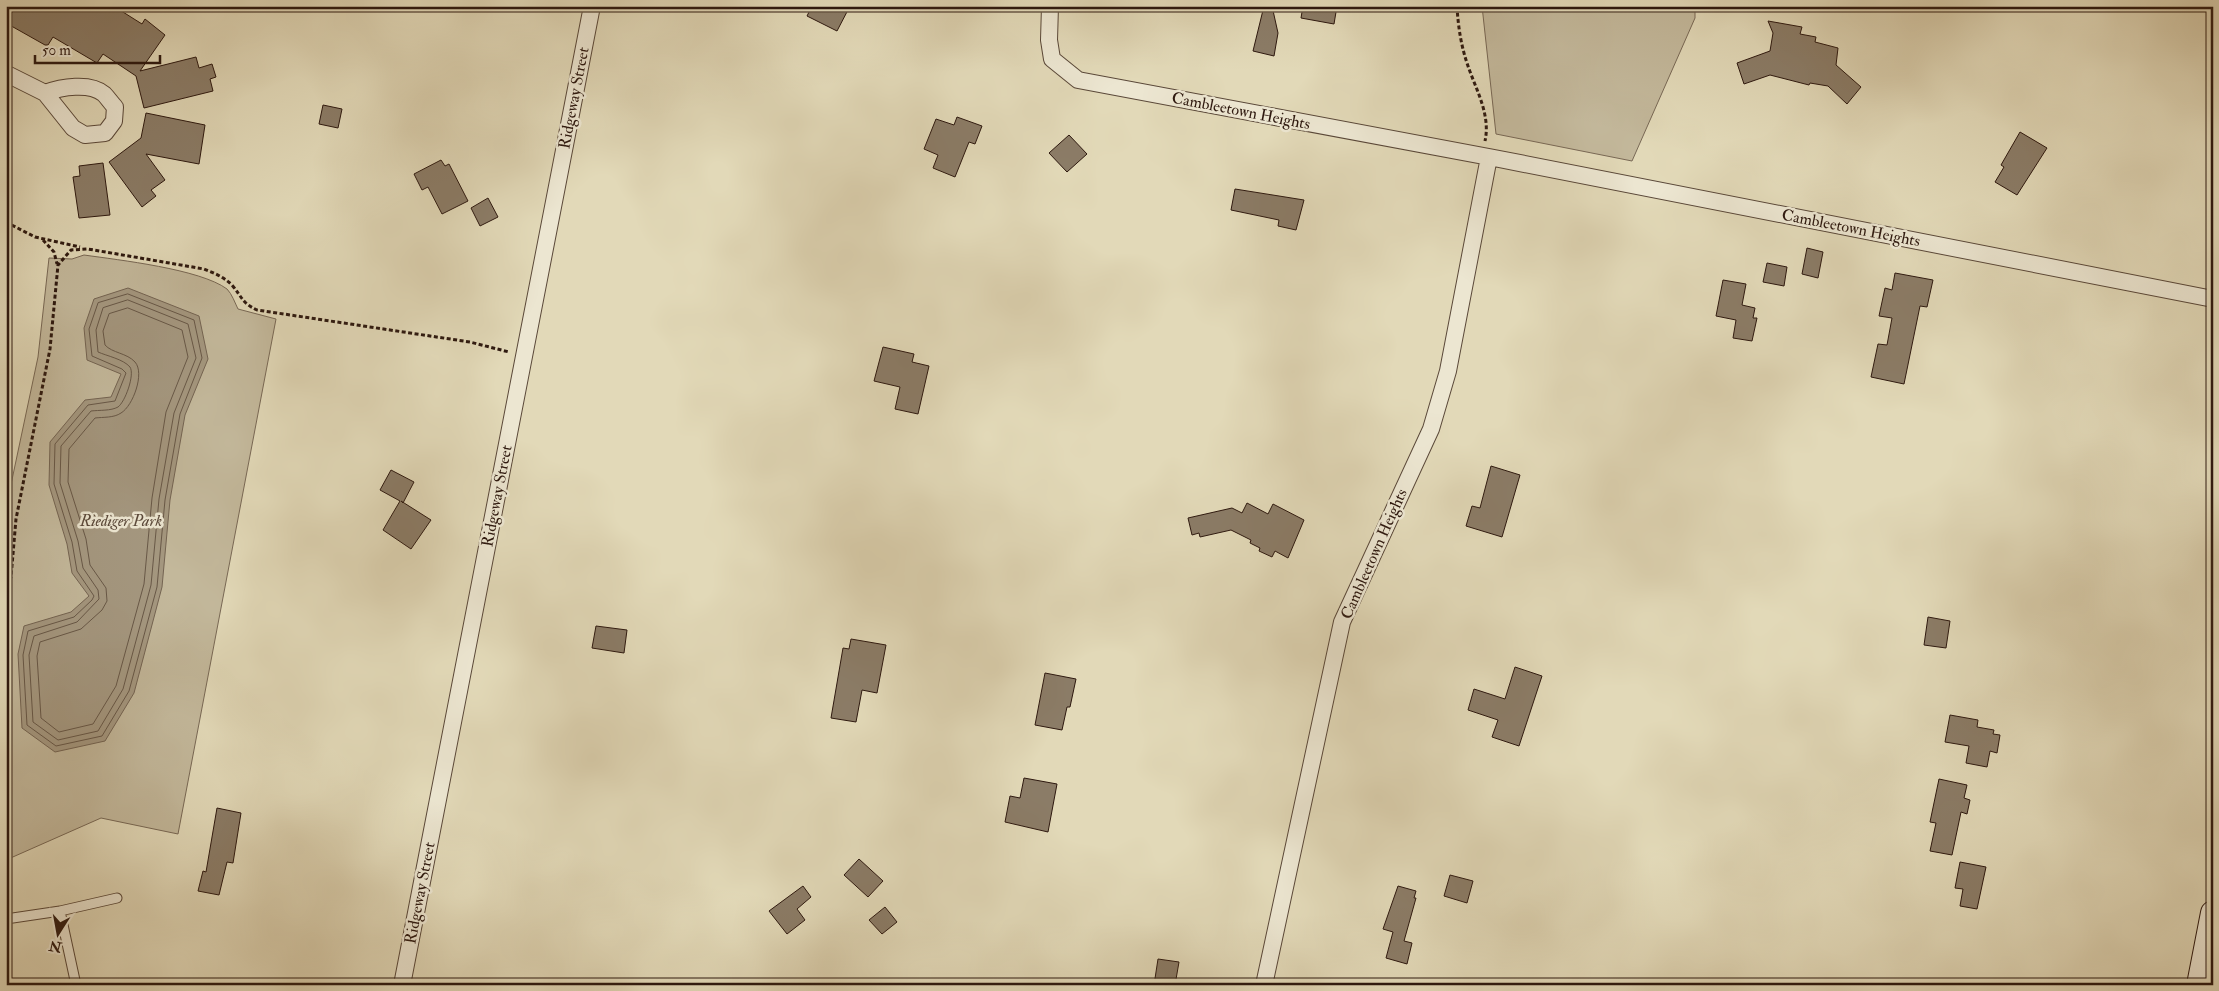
<svg xmlns="http://www.w3.org/2000/svg" width="2219" height="991" font-family="'IM FELL Double Pica',serif">
	<style>
		.green { fill: #c3b89b; stroke: #786855 }
		.water { fill: #a4977f; stroke: #746452 }
		.lines { fill: none; stroke-linecap: round; stroke-linejoin: round }
		.shore { stroke: #685847; stroke-width: 1 }
		.building { fill: #8b7c67; stroke: #2d180f }
		.lane-casing { stroke: #5a4839; stroke-width: 11 }
		.street-casing { stroke: #5a4839; stroke-width: 18 }
		.secondary-casing { stroke: #2d180f; stroke-width: 26 }
		.path { stroke: #2d180f; stroke-width: 3; stroke-dasharray: 4 2.5; stroke-linecap: butt }
		.lane { stroke: #ece6d1; stroke-width: 9 }
		.street { stroke: #ece6d1; stroke-width: 16 }
		.secondary { stroke: #ece6d1; stroke-width: 24 }
		.labels { text-anchor: middle; dominant-baseline: central; stroke-width: 5; stroke-linejoin: round; paint-order: stroke }
		.street-label { font-size: 16px; fill: #2d180f; stroke: #ece6d1 }
		.park-label { font-size: 16px; font-style: italic; fill: #5a4839; stroke: #ece6d1 }
	</style>
	<rect width="100%" height="100%" fill="#e2d9b8"/>
	<filter id="stains"><feTurbulence type="fractalNoise" baseFrequency=".004" numOctaves="4"/><feColorMatrix values="0 0 0 0 .2 0 0 0 0 .09 0 0 0 0 .02 0 0 0 .5 -.17"/></filter>
	<radialGradient id="worn" r=".72"><stop offset=".6" stop-color="#630" stop-opacity="0"/><stop offset="1" stop-color="#630" stop-opacity=".3"/></radialGradient>
	<path class="green" d="M1482,6H1695V18L1632,161L1496,134Z
		M84,255C119,260 200,269 227,289C232,294 235,303 238,309L276,319L178,834L101,818L6,860V508L38,357L49,258L72,259Z"/>
	<path class="water" d="M128,288L199,316L208,359L185,415L170,500L162,587L134,693L105,741L55,752L22,728L18,654L24,626L71,612L89,596L72,573L67,544L49,485L50,442L85,400L111,397L121,374L87,360L84,328L94,299Z"/>
	<g class="lines">
		<path class="shore" d="M128,294L194,320L202,358L180,414L165,500L157,587L129,691L102,736L56,746L27,725L23,655L28,631L74,617L92,600L94,596L77,571L72,542L54,484L55,444L88,405L115,401L126,373L122,369L92,356L89,329L98,303Z
			M128,300L188,324L196,358L174,413L159,499L151,585L123,689L98,731L58,740L33,722L29,655L34,636L77,622L99,599L98,590L83,568L78,541L60,483L61,446L91,411C99,410 111,411 118,407C125,402 135,375 130,367C123,359 107,356 98,352L96,330L103,308Z
			M128,308L182,330L188,357L166,412L152,498L144,584L116,686L93,724L59,732L41,718L37,656L40,642L81,629L102,610L107,601L106,588L90,565L86,539L68,482L69,449L95,418C103,417 114,418 121,413C133,406 145,373 135,362C127,353 112,353 105,345L103,331L109,314Z"/>
	</g>
	<path class="building" d="M6,6H104L112,11L115,7L142,24L145,19L165,35L140,71L196,57L199,68L212,64L216,77L210,79L213,91L144,108L136,76L103,54L97,63L53,37L48,45H45L6,23Z
		M812,6H850L837,31L807,16Z
		M1264,6H1272L1278,33L1274,56L1253,51Z
		M1303,6H1337L1334,24L1301,18Z
		M1768,21L1802,27L1800,34L1816,37L1815,42L1838,48L1836,65L1861,87L1847,104L1828,86L1810,83L1809,85L1770,75L1744,84L1737,63L1770,51L1773,33Z
		M323,105L342,109L338,128L319,124Z
		M146,113L205,125L199,164L146,154L165,180L151,190L156,196L142,207L109,162L141,138Z
		M957,117L982,126L975,144L969,142L955,177L933,168L938,155L924,149L936,119L954,125Z
		M2020,132L2047,148L2017,195L1995,182L2004,167L2001,165Z
		M1069,135L1087,154L1067,172L1049,153Z
		M441,160L445,166L449,164L468,201L442,214L428,187L422,190L414,174Z
		M103,163L110,215L79,218L73,177L80,176L79,166Z
		M1235,189L1304,200L1296,230L1278,226L1279,220L1231,210Z
		M488,198L498,217L480,226L471,208Z
		M1807,248L1823,252L1818,278L1802,274Z
		M1767,263L1787,267L1784,286L1763,282Z
		M1895,273L1933,280L1927,307L1920,306L1904,384L1871,377L1878,344L1887,345L1892,318L1879,316L1885,288L1892,290Z
		M1723,280L1746,284L1742,305L1755,308L1753,318H1757L1752,341L1733,338L1736,320L1716,316Z
		M883,347L914,354L912,362L929,366L918,414L895,409L900,387L874,381Z
		M1491,466L1520,475L1502,537L1466,526L1472,506L1480,508Z
		M391,470L414,482L403,503L401,501L431,520L411,549L383,530L400,501L380,490Z
		M1247,503L1268,514L1273,504L1304,520L1288,558L1275,551L1272,557L1259,551L1260,548L1250,543L1251,540L1231,530L1200,537L1199,533L1192,535L1188,518L1232,508L1242,513Z
		M1928,617L1950,621L1946,648L1924,645Z
		M596,626L627,630L624,653L592,648Z
		M851,639L886,645L877,693L862,690L856,722L831,718L843,648L849,649Z
		M1515,667L1542,676L1519,746L1492,737L1498,720L1468,710L1474,689L1505,699Z
		M1045,673L1076,679L1070,707H1067L1062,730L1035,725Z
		M1950,715L1978,720L1977,727L1994,730L1993,734L2000,735L1997,753L1990,751L1987,767L1966,763L1969,746L1945,742Z
		M1024,778L1057,784L1048,832L1005,822L1010,796L1020,798Z
		M1939,779L1967,785L1964,798L1970,800L1967,814L1961,812L1952,855L1930,851L1936,823L1930,822Z
		M217,808L241,813L233,863L227,862L219,895L198,891L203,871L206,872Z
		M859,859L883,881L868,897L844,875Z
		M1960,862L1986,867L1977,909L1960,906L1963,889L1955,888Z
		M1450,875L1473,881L1467,903L1444,896Z
		M803,886L811,897L797,909L805,920L787,934L769,911Z
		M1398,886L1416,891L1414,898H1416L1404,941L1412,943L1407,964L1386,958L1393,932L1383,929Z
		M885,907L897,922L882,934L869,920Z
		M1158,959L1179,962L1175,985H1154Z"/>
	<g class="lines">
		<defs>
			<path id="lane" d="M60,911L117,898
				M6,919L60,911L76,985"/>
			<path id="street" d="M1050,6L1049,40L1052,59L1078,80L1489,157
				M9,75L45,93L73,128L85,135L105,133L114,121L115,107C111,103 108,98 104,94C90,82 61,87 45,93
				M402,985L592,6
				M1264,985L1342,622L1431,429L1448,371L1489,157L2213,299"/>
			<path id="secondary" d="M2199,985L2213,913"/>
		</defs>
		<use href="#lane" class="lane-casing"/>
		<use href="#street" class="street-casing"/>
		<use href="#secondary" class="secondary-casing"/>
		<path class="path" d="M1457,6C1458,26 1461,45 1467,63C1475,88 1491,114 1485,141
			M6,222L35,237L80,247
			M43,240L54,252L57,264
			M6,593L11,577L16,519L50,349L58,265L71,250L88,249L204,269C214,273 224,277 232,285C242,297 242,303 257,310L470,342L509,352"/>
		<use href="#lane" class="lane"/>
		<use href="#street" class="street"/>
		<use href="#secondary" class="secondary"/>
	</g>
	<g class="labels">
		<g class="street-label">
			<text transform="translate(574 98) rotate(-79)">Ridgeway Street</text>
			<text transform="translate(1241 111) rotate(11)">Cambleetown Heights</text>
			<text transform="translate(1851 228) rotate(11)">Cambleetown Heights</text>
			<text transform="translate(497 496) rotate(-79)">Ridgeway Street</text>
			<text transform="translate(1374 554) rotate(-66)">Cambleetown Heights</text>
			<text transform="translate(420 893) rotate(-79)">Ridgeway Street</text>
		</g>
		<g class="park-label">
			<text x="121" y="521">Riediger Park</text>
		</g>
	</g>
	<rect width="2219" height="991" fill="none" stroke="#e2d9b8" stroke-width="25"/>
	<rect x="8" y="8" width="2204" height="976" fill="none" stroke="#2d180f" stroke-width="2.5"/>
	<rect x="12" y="12" width="2194" height="966" fill="none" stroke="#2d180f"/>
	<g transform="translate(58 934) rotate(191)" stroke="#ece6d1" stroke-width="4" paint-order="stroke">
	<path d="M0-4L9 19L0 12L-9 19Z" fill="#2d180f"/>
	<text y="-8" font-size="14" font-weight="bold" text-anchor="middle" fill="#2d180f">N</text>
	</g>
	<path d="M35 55v8h125v-8" fill="none" stroke="#2d180f" stroke-width="2.5"/>
	<text x="42" y="55" font-size="15" fill="#2d180f" stroke="#ece6d1" stroke-width="4" paint-order="stroke">50 m</text>
	<rect width="100%" height="100%" filter="url(#stains)"/>
	<rect width="100%" height="100%" fill="url(#worn)"/>
</svg>
